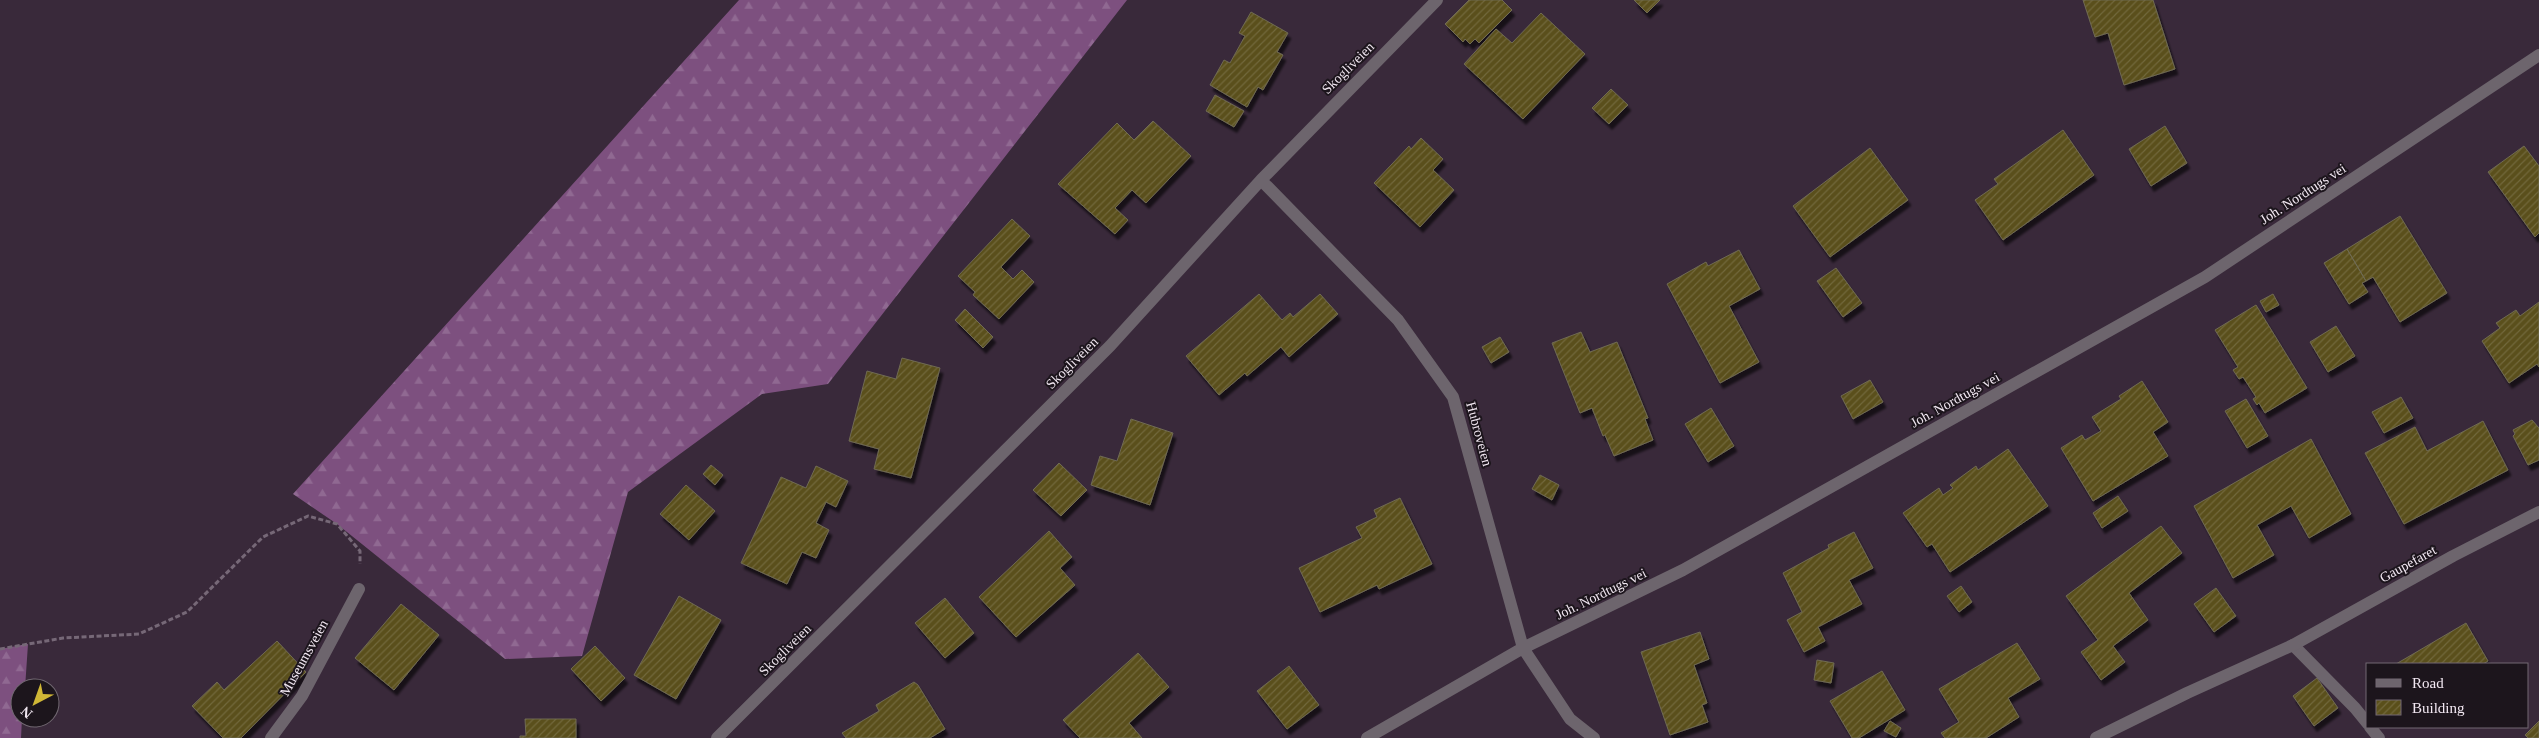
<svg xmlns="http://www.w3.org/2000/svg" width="2539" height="738" font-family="'Times New Roman',serif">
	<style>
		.forest { fill: url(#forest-firs) }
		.building { fill: url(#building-hatch); stroke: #6f6a53; filter: url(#shadow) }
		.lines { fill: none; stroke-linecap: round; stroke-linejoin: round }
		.path { stroke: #766877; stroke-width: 3; stroke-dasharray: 5 2.5; stroke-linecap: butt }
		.lane { stroke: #6d656d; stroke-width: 12 }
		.street { stroke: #6d656d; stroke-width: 12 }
		.labels { text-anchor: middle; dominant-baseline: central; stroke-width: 4; stroke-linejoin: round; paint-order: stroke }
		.street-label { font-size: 14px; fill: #f2e8f2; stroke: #1c151c }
	</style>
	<defs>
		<pattern id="forest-firs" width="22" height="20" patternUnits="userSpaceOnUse" patternTransform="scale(1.25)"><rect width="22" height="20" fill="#7d507f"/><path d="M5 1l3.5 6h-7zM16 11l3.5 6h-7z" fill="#906992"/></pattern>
		<pattern id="building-hatch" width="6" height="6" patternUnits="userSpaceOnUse" patternTransform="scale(1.25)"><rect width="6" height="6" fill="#5a4f1a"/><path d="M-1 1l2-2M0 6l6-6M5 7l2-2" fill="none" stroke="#72683c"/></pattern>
		<filter id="shadow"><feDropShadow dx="3" dy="5.5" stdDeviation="1" flood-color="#0009"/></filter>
	</defs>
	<rect width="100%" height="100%" fill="#39293a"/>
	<path class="forest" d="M739,0H1127L828,384L762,394L628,492L582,656L505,659L337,524L293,494Z
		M28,644L25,688H20V718H22L21,738H0V649Z"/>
	<path class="building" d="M1469,0H1502L1512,10L1479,43L1475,39L1470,44L1465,39L1463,42L1445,24Z
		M1634,0H1660L1647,13Z
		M2083,0H2153L2175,69L2124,85L2108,33L2095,37Z
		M1251,12L1288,33L1277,52L1283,55L1263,90L1258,87L1247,107L1210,85L1224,60L1230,63L1245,36L1239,33Z
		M1541,13L1585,54L1523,119L1464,64L1496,29L1512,43Z
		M1611,89L1628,105L1609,124L1592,108Z
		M1215,95L1244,111L1234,127L1206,111Z
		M1153,121L1191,156L1146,203L1132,190L1115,208L1128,220L1115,234L1058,184L1117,123L1134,140Z
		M2165,126L2187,163L2151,186L2129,149Z
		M2063,130L2094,175L2003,240L1975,200L1998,184L1994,179Z
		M1421,138L1443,159L1433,170L1454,190L1420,227L1374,183L1409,146L1411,149Z
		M2524,146L2539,166V233L2535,237L2488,172Z
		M1870,148L1908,200L1830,257L1793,206Z
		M2400,216L2447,293L2400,322L2373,277L2366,281L2347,249Z
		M1012,219L1030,236L1001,267L1013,279L1022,270L1034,282L999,319L973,295L975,292L958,276Z
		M2347,249L2366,281L2362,283L2368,292L2349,304L2324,263Z
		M1739,250L1760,289L1729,306L1759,362L1720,383L1667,284L1706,262L1708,266Z
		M1836,268L1862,303L1843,317L1817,281Z
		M1259,294L1282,320L1290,313L1293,317L1320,294L1338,314L1289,357L1281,347L1247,376L1245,373L1219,395L1186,356Z
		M2273,294L2279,305L2266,312L2260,301Z
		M2539,302V367L2537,364L2509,383L2482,341L2500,328L2496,323L2516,310L2520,316Z
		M2256,305L2307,388L2265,413L2259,403L2257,405L2253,399L2256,397L2243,377L2239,379L2233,370L2238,367L2215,330Z
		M965,309L993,337L983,348L955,320Z
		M2336,326L2355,356L2328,372L2310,342Z
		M1581,332L1590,352L1617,342L1648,418L1645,419L1653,440L1614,456L1605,435L1603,436L1592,408L1580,413L1552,343Z
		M1500,337L1509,352L1491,363L1482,347Z
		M902,358L940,368L911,478L874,469L879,449L849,441L867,371L896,379Z
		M1870,380L1883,402L1853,419L1841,396Z
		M2142,381L2168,422L2153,432L2168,456L2093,501L2061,448L2082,435L2085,440L2101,431L2092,417L2121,399L2119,396Z
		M2401,397L2413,418L2384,433L2372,412Z
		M2246,399L2268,436L2247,448L2225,411Z
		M1711,408L1734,446L1708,462L1685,424Z
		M1131,419L1173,433L1150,505L1091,485L1100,456L1117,461Z
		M2532,420L2539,428V460L2528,465L2513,436L2515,434L2513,430Z
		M2483,421L2508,470L2404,524L2365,453L2415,427L2427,451Z
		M2311,439L2351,514L2309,538L2291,506L2257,525L2274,555L2233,578L2194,506Z
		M2008,449L2048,506L1950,572L1932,544L1927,547L1903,513L1939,488L1943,495L1953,488L1950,485L1976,466L1978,470Z
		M1059,463L1087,490L1061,516L1033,490Z
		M711,465L723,475L715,485L703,474Z
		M816,466L848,481L836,507L826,502L816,523L829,530L816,558L802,552L787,584L741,563L781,477L806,488Z
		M1540,475L1559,485L1552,500L1532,489Z
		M686,485L715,511L689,540L660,514Z
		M2118,496L2128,511L2102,528L2093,513Z
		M1400,498L1432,564L1379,589L1377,585L1320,612L1299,568L1362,538L1356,527L1377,517L1374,510Z
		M2161,526L2182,553L2129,593L2148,620L2113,646L2125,662L2101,680L2081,652L2098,640L2066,596Z
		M1049,531L1072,557L1060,568L1075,585L1016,637L979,597Z
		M1854,532L1873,568L1849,580L1862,604L1818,627L1825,641L1804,652L1787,620L1802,612L1783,573L1829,548L1828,545Z
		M1961,586L1972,602L1959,612L1947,596Z
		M2216,588L2236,616L2214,632L2194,604Z
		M679,596L721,620L676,699L634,675Z
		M945,598L974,633L945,658L915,623Z
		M401,604L439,635L394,690L355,658Z
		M2466,623L2488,661L2483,664H2396Z
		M1700,632L1709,659L1694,665L1707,703L1702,705L1708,722L1670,735L1641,652Z
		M277,641L306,672L241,738H223L192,706L217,682L224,690Z
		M2017,643L2040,679L2008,698L2019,717L1986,738H1945L1941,733L1959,722L1939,689Z
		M595,646L625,678L601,701L571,669Z
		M1138,653L1169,687L1129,723L1142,738H1080L1063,720Z
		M1817,660L1834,663L1831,683L1814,680Z
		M1289,666L1319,705L1287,729L1257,691Z
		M1882,671L1905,710L1859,738H1852L1830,701Z
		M2317,678L2338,708L2314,726L2293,696Z
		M914,682L918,685L945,729L930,738H846L842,733L879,711L876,705Z
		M525,719H576V738H520V736H526Z
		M1890,721L1901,728L1896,737L1884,731Z
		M2539,721V738H2528L2525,735Z"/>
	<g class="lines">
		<path class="path" d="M0,649L63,638L139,634L187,612L263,537L308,516L337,524L360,551V564"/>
		<path class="lane" d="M2293,645L2355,708L2368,724
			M2370,727L2379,738"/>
		<path class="street" d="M1261,180L1398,320L1453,397L1523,648L1570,719L1594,738
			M271,738L302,696L359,589
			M717,738L1110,346L1261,180L1437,0
			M1367,738L1523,648L1683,570L2205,277L2539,55
			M2096,738L2187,693L2293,645L2453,556L2539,512"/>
	</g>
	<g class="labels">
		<g class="street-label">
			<text transform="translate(1348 68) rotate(-45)">Skogliveien</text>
			<text transform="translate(2303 194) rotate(-33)">Joh. Nordtugs vei</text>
			<text transform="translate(1072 363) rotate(-45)">Skogliveien</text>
			<text transform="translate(1955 400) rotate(-29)">Joh. Nordtugs vei</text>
			<text transform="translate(1479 434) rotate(75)">Hubroveien</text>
			<text transform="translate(2408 564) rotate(-29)">Gaupefaret</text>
			<text transform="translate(1601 594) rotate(-26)">Joh. Nordtugs vei</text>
			<text transform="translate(785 650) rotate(-45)">Skogliveien</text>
			<text transform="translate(304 658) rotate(-61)">Museumsveien</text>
		</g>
	</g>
	<rect x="2366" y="663" width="162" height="65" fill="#1c151c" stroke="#726972"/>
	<rect x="2376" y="679" width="25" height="8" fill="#6d656d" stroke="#726972"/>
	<text x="2412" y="688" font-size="15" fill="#f2e8f2">Road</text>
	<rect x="2376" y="700" width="25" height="15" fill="url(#building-hatch)" stroke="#726972"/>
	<text x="2412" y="713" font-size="15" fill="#f2e8f2">Building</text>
	<g transform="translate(35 703) rotate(221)"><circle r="24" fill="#1c151c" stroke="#726972"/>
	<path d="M0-4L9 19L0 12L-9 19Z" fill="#d0b736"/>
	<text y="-8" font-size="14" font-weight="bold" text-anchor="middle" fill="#f2e8f2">N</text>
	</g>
</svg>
